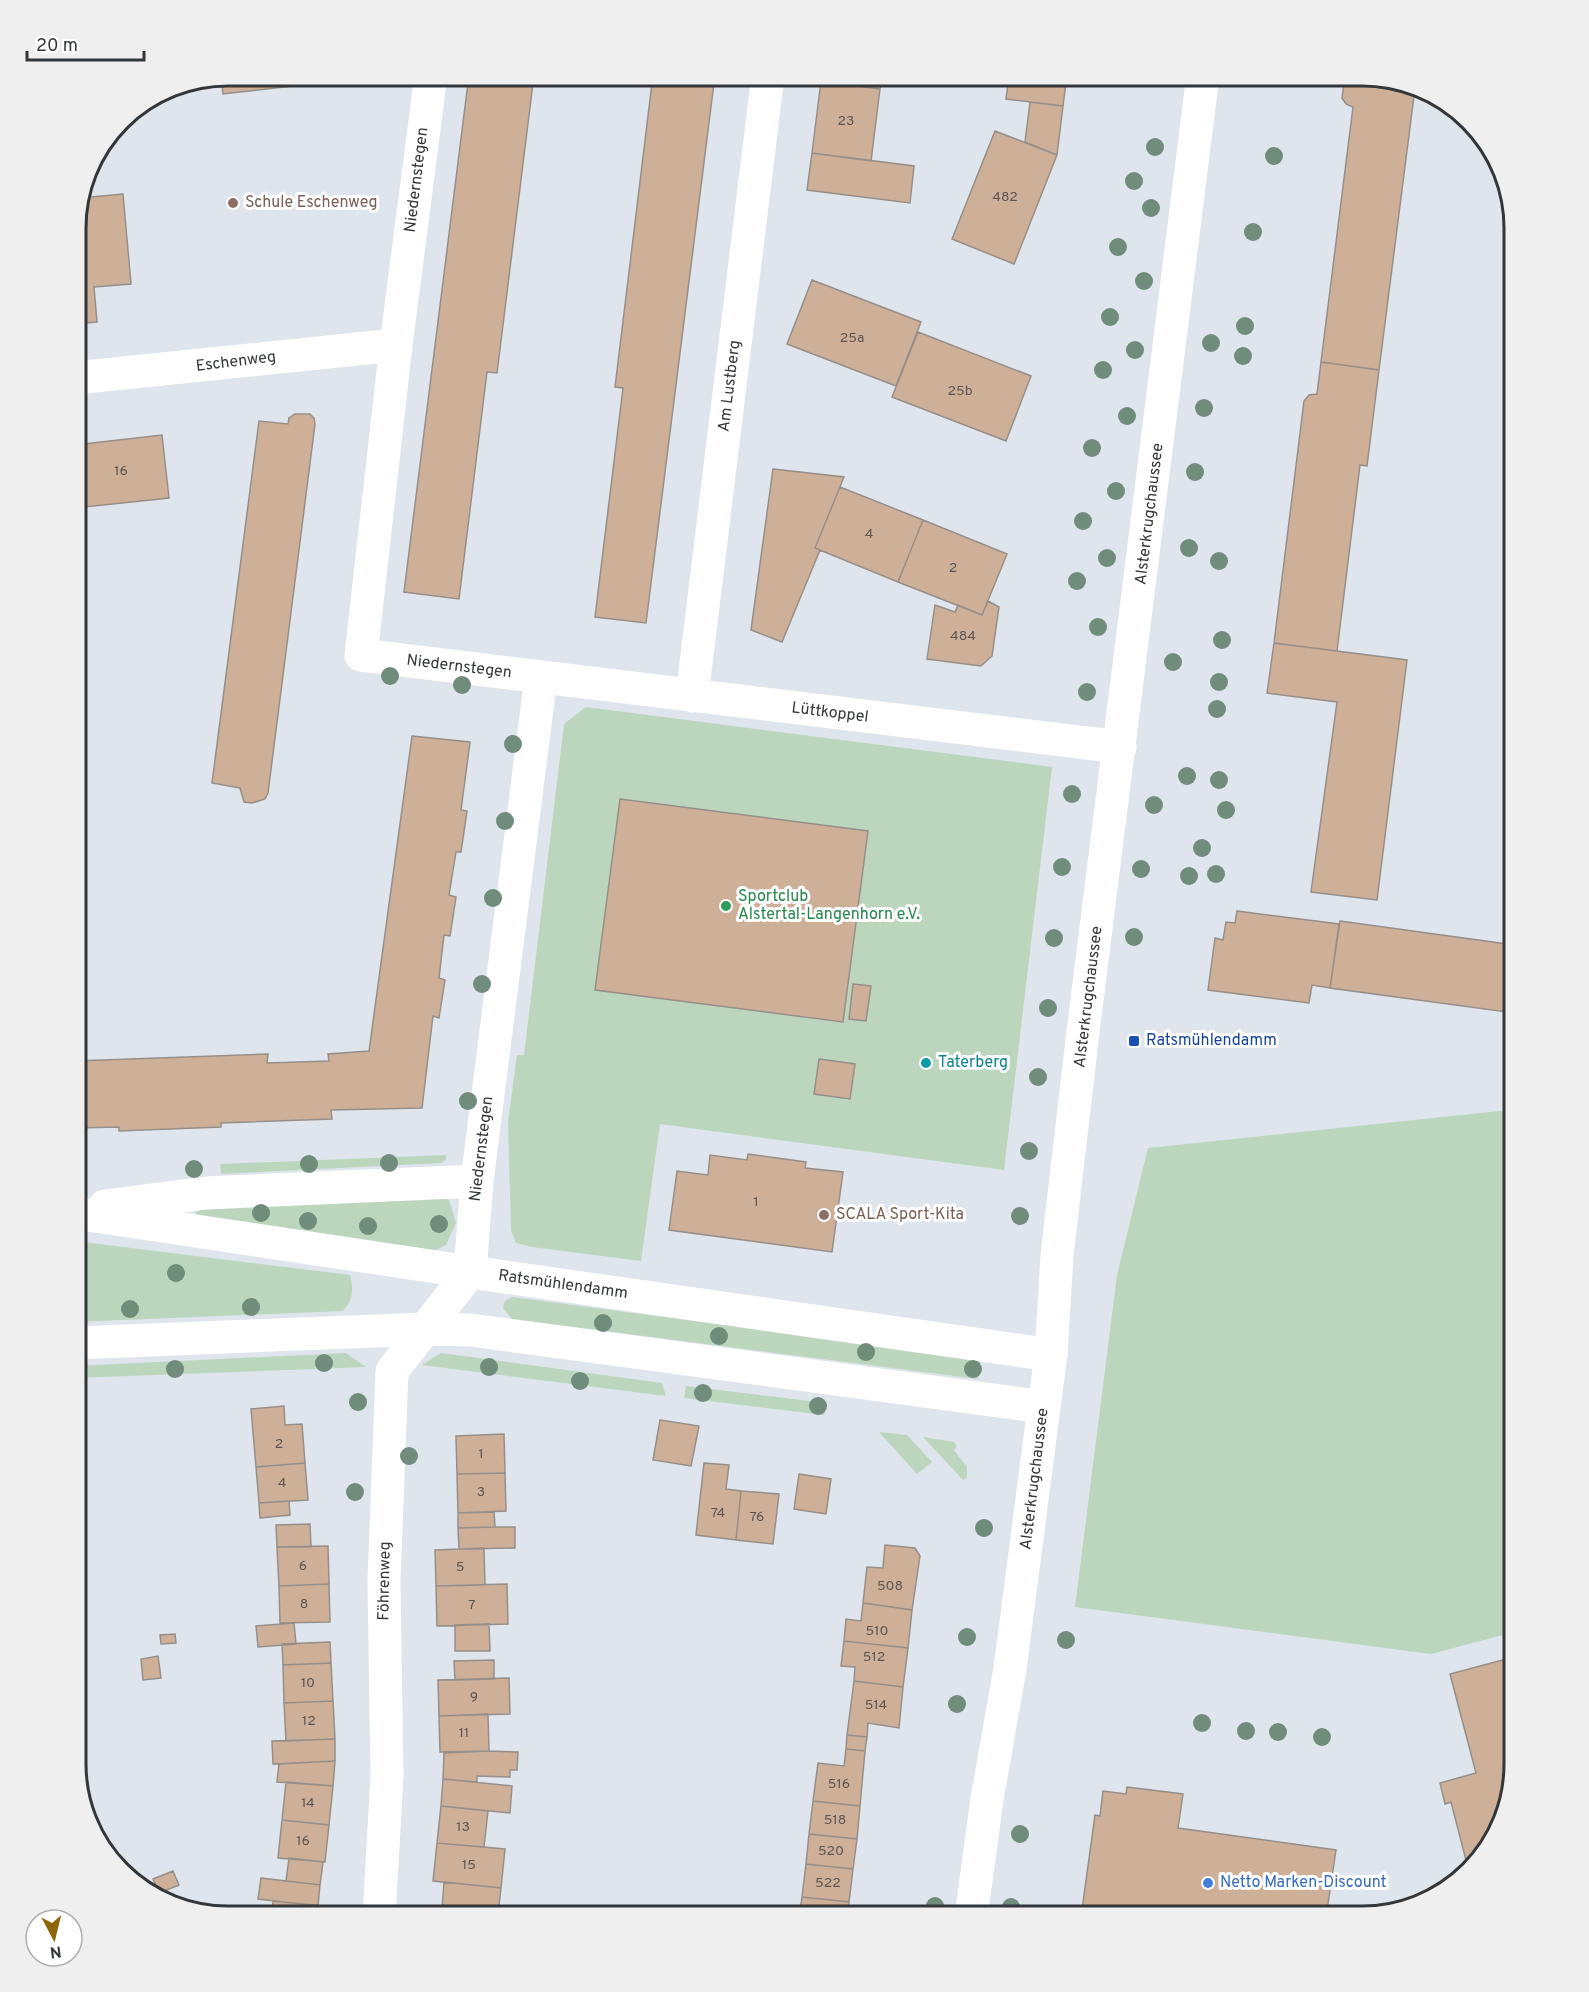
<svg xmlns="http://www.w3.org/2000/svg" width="1589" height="1992" font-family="Overpass,sans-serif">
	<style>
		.green { fill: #bcd6be }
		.building { fill: #ceb098; stroke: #968f89; stroke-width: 1.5 }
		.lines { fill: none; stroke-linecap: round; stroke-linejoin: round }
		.minor { stroke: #fff; stroke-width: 33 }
		.major { stroke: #fff; stroke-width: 33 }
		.tree { fill: #708c7b }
		.education-dot { fill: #8d6e63; stroke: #fff; stroke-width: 2 }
		.leisure-dot { fill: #2e9e5b; stroke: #fff; stroke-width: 2 }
		.transit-dot { fill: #1a4fb4; stroke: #fff; stroke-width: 2 }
		.culture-dot { fill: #0f9aa8; stroke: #fff; stroke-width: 2 }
		.shop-dot { fill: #3f7fe0; stroke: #fff; stroke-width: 2 }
		.labels { text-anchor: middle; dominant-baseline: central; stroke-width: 6; stroke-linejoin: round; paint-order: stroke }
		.number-label { font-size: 14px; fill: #5a5552 }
		.street-label { font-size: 16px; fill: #34373a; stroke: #fff }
		.education-label { font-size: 16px; fill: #785e54; stroke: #fff; text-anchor: start }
		.leisure-label { font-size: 16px; fill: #27864d; stroke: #fff; text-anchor: start }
		.transit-label { font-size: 16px; fill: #164399; stroke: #fff; text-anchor: start }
		.culture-label { font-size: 16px; fill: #0d838f; stroke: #fff; text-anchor: start }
		.shop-label { font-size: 16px; fill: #366cbe; stroke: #fff; text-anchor: start }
		.rim { fill: none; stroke: #34373a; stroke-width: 3 }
	</style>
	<rect width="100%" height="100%" fill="#dee5ec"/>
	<path class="green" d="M586,707L1052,767L1004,1170L660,1124L641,1261L532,1247L516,1243L511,1231L508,1122L517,1055H524L564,724Z
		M1499,1111H1514V1632L1431,1654L1075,1607L1117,1275L1148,1148Z
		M446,1155V1160L441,1163L221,1174L220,1164Z
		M439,1195L449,1200L456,1223L446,1245L433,1251L196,1217V1212L203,1209Z
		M75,1241L350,1275C354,1289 353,1300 343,1311L75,1322Z
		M512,1297L981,1359L978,1379L512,1319L503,1308L505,1301Z
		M346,1353L366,1367L75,1378V1366Z
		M441,1353L662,1383L666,1396L422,1365Z
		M686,1386L826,1403L824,1415L684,1398Z
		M879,1432L907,1435L932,1462L917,1474Z
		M923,1437L954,1442L957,1446L954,1450L967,1467V1478L963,1480Z"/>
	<path class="building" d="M227,75H308L309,84L223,94L221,76Z
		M469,75H534L497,373L487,372L459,599L404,592Z
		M653,75H715L646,623L595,617L623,388L615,387Z
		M822,75H882L880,89L821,81Z
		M1009,75H1067L1066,83Z
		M1009,75L1066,83L1063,106L1006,99Z
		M1345,75H1371L1415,88L1379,370L1321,362L1353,107L1346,104L1342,98Z
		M821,81L880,89L871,161L812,153Z
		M1030,102L1063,106L1057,155L1025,142Z
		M995,131L1057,155L1014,264L952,239Z
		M812,153L914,166L910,203L807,190Z
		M123,194L131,284L94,287L97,322L75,324V217L80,198Z
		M812,280L921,322L896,386L787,344Z
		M918,332L1031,376L1006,441L892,397Z
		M1321,362L1379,370L1367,466L1360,465L1337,651L1274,643L1304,401L1309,395L1317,394Z
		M295,414H310L314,418L315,424L268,793L265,799L252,803L244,802L240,788L212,783L259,421L288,424L289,418Z
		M162,435L169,498L75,508V445Z
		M773,469L844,477L815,548L820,550L782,642L751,630Z
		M840,487L923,520L898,582L815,548Z
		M923,520L1007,554L982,615L898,582Z
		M988,601L999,607L992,656L981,666L927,659L935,605L955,612L958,605L982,615Z
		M1274,643L1407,660L1377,900L1311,892L1337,702L1267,693Z
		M412,736L470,742L461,810L467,811L461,852H456L449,895L456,897L450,936L444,935L439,978L445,980L439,1018L433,1016L422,1108L331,1110L332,1119L221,1123V1127L119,1131V1127L75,1128V1061L268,1054L267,1063L329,1061L328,1054L369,1051Z
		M620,799L868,831L843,1022L595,990Z
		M1237,911L1339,924L1330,988L1312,985L1309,1003L1208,990L1215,938L1223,940L1226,922L1235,923Z
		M1340,921L1514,945V1013L1330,988Z
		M853,984L871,986L866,1021L849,1019Z
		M819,1059L855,1064L850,1099L814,1094Z
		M748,1154L806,1162L805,1168L843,1172L832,1252L669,1230L677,1171L708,1175L710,1155L747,1160Z
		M284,1406L285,1425L302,1424L305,1463L256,1467L251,1409Z
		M660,1420L699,1426L691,1466L653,1460Z
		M504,1434L505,1473L457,1474L456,1436Z
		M305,1463L308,1500L259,1503L256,1467Z
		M704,1463L729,1465L726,1489L741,1491L736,1540L696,1535Z
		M505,1473L506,1511L458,1513L457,1474Z
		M799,1474L831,1479L826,1514L794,1509Z
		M741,1491L779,1494L773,1544L736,1540Z
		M289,1501L290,1515L260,1518L259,1503Z
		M494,1512L495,1527L458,1528V1513Z
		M310,1524L311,1547H277L276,1525Z
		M495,1527H515V1548L459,1549L458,1528Z
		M885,1545L915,1548L920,1556L912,1610L863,1603L867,1567L883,1568Z
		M328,1546L329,1584L279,1586L277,1547Z
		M484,1548L485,1585L436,1586L435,1550Z
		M329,1584L330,1622L280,1623L279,1586Z
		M507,1584L508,1624L437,1626L436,1586Z
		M863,1603L912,1610L908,1648L844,1641L846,1619L861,1621Z
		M294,1623L296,1644L258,1647L256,1626Z
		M489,1624L490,1651H455V1625Z
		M175,1634L176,1643L161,1644L160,1635Z
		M844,1641L908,1648L903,1687L854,1681L855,1667L841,1666Z
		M330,1642L331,1663L283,1665L282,1644Z
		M158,1656L161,1678L143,1680L141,1659Z
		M1514,1657V1765L1494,1841L1468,1868L1451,1802L1445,1804L1440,1783L1476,1773L1450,1674Z
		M494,1660V1679L455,1680L454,1661Z
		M331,1663L333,1701L284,1703L283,1665Z
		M509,1678L510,1714L439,1716L438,1680Z
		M854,1681L903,1687L899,1728L868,1723L867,1737L847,1735Z
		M333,1701L335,1739L286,1741L284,1703Z
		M488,1714L489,1751L440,1752L439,1716Z
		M847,1735L867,1737L865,1751L846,1749Z
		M335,1739V1761L273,1764L272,1741Z
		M846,1749L865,1751L860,1806L813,1801L818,1763L844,1766Z
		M489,1751L518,1752L517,1770H510V1777L477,1776V1782L443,1779L444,1753Z
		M335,1761L333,1786L277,1782L279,1764Z
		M443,1779L512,1786L510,1813L441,1806Z
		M286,1782L333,1786L329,1825L282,1820Z
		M1127,1787L1183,1794L1178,1828L1336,1850L1326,1917H1081L1095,1815L1100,1816L1103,1791L1126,1794Z
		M813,1801L860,1806L857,1839L809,1834Z
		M441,1806L488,1811L484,1847L437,1843Z
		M282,1820L329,1825L325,1862L278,1858Z
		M809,1834L857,1839L853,1869L806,1864Z
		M437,1843L505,1849L501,1888L433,1881Z
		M289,1858L323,1862L320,1885L286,1881Z
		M806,1864L853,1869L849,1902L802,1897Z
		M173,1871L179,1885L159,1893L153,1879Z
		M261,1878L320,1885L318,1906L258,1899Z
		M444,1882L501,1888L498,1914L442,1909Z
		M802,1897L849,1902L847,1917H799Z
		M273,1901L322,1906L320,1917H272Z
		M451,1910L483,1913L482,1917H449Z"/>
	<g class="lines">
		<path class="minor" d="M431,75L396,345L361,655L1120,747
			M75,378L396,345
			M692,696L768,75
			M105,1206L206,1193L477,1181
			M75,1213L470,1272L1051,1355
			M75,1343L426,1329L470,1330L1044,1407
			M379,1917L387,1776L384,1581L392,1371L470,1272L477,1181L541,677"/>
		<path class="major" d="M971,1917L987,1799L1010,1669L1044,1407L1051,1355L1057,1255L1083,1032L1203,75"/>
	</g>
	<g class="tree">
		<circle cx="1155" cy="147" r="9"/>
		<circle cx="1274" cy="156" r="9"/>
		<circle cx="1134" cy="181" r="9"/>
		<circle cx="1151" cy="208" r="9"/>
		<circle cx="1253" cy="232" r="9"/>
		<circle cx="1118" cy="247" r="9"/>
		<circle cx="1144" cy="281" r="9"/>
		<circle cx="1110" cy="317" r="9"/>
		<circle cx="1245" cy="326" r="9"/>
		<circle cx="1211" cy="343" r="9"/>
		<circle cx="1135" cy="350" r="9"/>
		<circle cx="1243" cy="356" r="9"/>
		<circle cx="1103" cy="370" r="9"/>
		<circle cx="1204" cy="408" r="9"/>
		<circle cx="1127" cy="416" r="9"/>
		<circle cx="1092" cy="448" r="9"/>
		<circle cx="1195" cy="472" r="9"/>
		<circle cx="1116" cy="491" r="9"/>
		<circle cx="1083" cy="521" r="9"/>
		<circle cx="1189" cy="548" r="9"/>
		<circle cx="1107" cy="558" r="9"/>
		<circle cx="1219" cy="561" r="9"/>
		<circle cx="1077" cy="581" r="9"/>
		<circle cx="1098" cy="627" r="9"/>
		<circle cx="1222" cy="640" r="9"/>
		<circle cx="1173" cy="662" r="9"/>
		<circle cx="390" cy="676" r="9"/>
		<circle cx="1219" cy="682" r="9"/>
		<circle cx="462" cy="685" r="9"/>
		<circle cx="1087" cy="692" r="9"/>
		<circle cx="1217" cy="709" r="9"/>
		<circle cx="513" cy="744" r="9"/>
		<circle cx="1187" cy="776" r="9"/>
		<circle cx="1219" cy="780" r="9"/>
		<circle cx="1072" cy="794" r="9"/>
		<circle cx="1154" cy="805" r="9"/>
		<circle cx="1226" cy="810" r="9"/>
		<circle cx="505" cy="821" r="9"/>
		<circle cx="1202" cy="848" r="9"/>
		<circle cx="1062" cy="867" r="9"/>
		<circle cx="1141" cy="869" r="9"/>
		<circle cx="1216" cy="874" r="9"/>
		<circle cx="1189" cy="876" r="9"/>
		<circle cx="493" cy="898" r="9"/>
		<circle cx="1134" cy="937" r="9"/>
		<circle cx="1054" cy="938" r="9"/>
		<circle cx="482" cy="984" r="9"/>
		<circle cx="1048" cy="1008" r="9"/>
		<circle cx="1038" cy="1077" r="9"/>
		<circle cx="468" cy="1101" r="9"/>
		<circle cx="1029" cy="1151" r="9"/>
		<circle cx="389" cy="1163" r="9"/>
		<circle cx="309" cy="1164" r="9"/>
		<circle cx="194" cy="1169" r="9"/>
		<circle cx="261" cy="1213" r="9"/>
		<circle cx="1020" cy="1216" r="9"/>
		<circle cx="308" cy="1221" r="9"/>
		<circle cx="439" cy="1224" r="9"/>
		<circle cx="368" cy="1226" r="9"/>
		<circle cx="176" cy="1273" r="9"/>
		<circle cx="251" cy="1307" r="9"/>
		<circle cx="130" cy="1309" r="9"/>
		<circle cx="603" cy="1323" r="9"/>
		<circle cx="719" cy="1336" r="9"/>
		<circle cx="866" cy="1352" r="9"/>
		<circle cx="324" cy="1363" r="9"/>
		<circle cx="489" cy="1367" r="9"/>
		<circle cx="175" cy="1369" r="9"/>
		<circle cx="973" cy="1369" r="9"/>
		<circle cx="580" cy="1381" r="9"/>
		<circle cx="703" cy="1393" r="9"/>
		<circle cx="358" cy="1402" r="9"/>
		<circle cx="818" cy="1406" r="9"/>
		<circle cx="409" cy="1456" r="9"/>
		<circle cx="355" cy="1492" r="9"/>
		<circle cx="984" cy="1528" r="9"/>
		<circle cx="967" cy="1637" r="9"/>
		<circle cx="1066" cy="1640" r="9"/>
		<circle cx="957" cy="1704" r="9"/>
		<circle cx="1202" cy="1723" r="9"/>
		<circle cx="1246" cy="1731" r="9"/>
		<circle cx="1278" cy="1732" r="9"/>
		<circle cx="1322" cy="1737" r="9"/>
		<circle cx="1020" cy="1834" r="9"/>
		<circle cx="935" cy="1906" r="9"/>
		<circle cx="1011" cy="1907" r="9"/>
	</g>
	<g class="education-dot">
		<circle cx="233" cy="203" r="6"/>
		<circle cx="824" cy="1215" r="6"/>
	</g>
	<circle class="leisure-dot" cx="726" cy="906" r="6"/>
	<rect class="transit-dot" x="1128" y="1035" width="12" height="12" rx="3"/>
	<circle class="culture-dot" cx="926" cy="1063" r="6"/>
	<circle class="shop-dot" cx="1208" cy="1883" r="6"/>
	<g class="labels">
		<g class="number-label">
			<text x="846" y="121">23</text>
			<text x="1005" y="197">482</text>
			<text x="852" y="338">25a</text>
			<text x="960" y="391">25b</text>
			<text x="121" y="471">16</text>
			<text x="869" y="534">4</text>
			<text x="953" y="568">2</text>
			<text x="963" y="636">484</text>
			<text x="756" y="1202">1</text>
			<text x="279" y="1444">2</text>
			<text x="481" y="1454">1</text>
			<text x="282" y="1483">4</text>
			<text x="481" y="1492">3</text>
			<text x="718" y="1513">74</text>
			<text x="757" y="1517">76</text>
			<text x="303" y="1566">6</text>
			<text x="460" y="1567">5</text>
			<text x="890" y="1586">508</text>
			<text x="304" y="1604">8</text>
			<text x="472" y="1605">7</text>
			<text x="877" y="1631">510</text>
			<text x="874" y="1657">512</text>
			<text x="308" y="1683">10</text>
			<text x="474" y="1697">9</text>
			<text x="876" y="1705">514</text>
			<text x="309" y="1721">12</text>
			<text x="464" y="1733">11</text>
			<text x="839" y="1784">516</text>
			<text x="308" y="1803">14</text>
			<text x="835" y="1820">518</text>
			<text x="463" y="1827">13</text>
			<text x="303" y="1841">16</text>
			<text x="831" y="1851">520</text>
			<text x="469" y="1865">15</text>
			<text x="828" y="1883">522</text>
		</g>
		<g class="street-label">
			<text transform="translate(417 180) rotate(-83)">Niedernstegen</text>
			<text transform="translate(236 362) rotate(-7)">Eschenweg</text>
			<text transform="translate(730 386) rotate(-83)">Am Lustberg</text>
			<text transform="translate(1150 514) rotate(-83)">Alsterkrugchaussee</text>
			<text transform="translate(459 667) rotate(7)">Niedernstegen</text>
			<text transform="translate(830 713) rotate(7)">Lüttkoppel</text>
			<text transform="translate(1089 997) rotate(-83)">Alsterkrugchaussee</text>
			<text transform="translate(482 1149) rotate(-83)">Niedernstegen</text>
			<text transform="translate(563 1285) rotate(8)">Ratsmühlendamm</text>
			<text transform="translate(1035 1479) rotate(-83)">Alsterkrugchaussee</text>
			<text transform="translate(385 1581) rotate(-89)">Föhrenweg</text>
		</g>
		<g class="education-label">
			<text x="245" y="203">Schule Eschenweg</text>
			<text x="836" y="1215">SCALA Sport-Kita</text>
		</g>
		<g class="leisure-label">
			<text x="738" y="897">Sportclub<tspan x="738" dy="18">Alstertal-Langenhorn e.V.</tspan></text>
		</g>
		<g class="transit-label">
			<text x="1146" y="1041">Ratsmühlendamm</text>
		</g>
		<g class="culture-label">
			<text x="938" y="1063">Taterberg</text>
		</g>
		<g class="shop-label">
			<text x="1220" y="1883">Netto Marken-Discount</text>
		</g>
	</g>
	<path d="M0 0H1589V1992H0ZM228 86H1362A142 142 0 0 1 1504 228V1764A142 142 0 0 1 1362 1906H228A142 142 0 0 1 86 1764V228A142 142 0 0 1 228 86Z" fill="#efefef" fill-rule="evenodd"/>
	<path class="rim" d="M228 86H1362A142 142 0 0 1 1504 228V1764A142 142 0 0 1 1362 1906H228A142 142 0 0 1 86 1764V228A142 142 0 0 1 228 86Z"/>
	<g transform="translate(54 1938) rotate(173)"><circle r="28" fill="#ffffff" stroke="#aeafb0" stroke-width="1.5"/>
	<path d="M0-4.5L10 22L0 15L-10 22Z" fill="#8d6609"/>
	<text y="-9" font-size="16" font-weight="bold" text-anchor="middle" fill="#34373a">N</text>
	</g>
	<path d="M27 51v9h117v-9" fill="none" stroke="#34373a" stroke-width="3"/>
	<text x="36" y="51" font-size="18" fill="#34373a" stroke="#ffffff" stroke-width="4.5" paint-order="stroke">20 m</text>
</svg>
